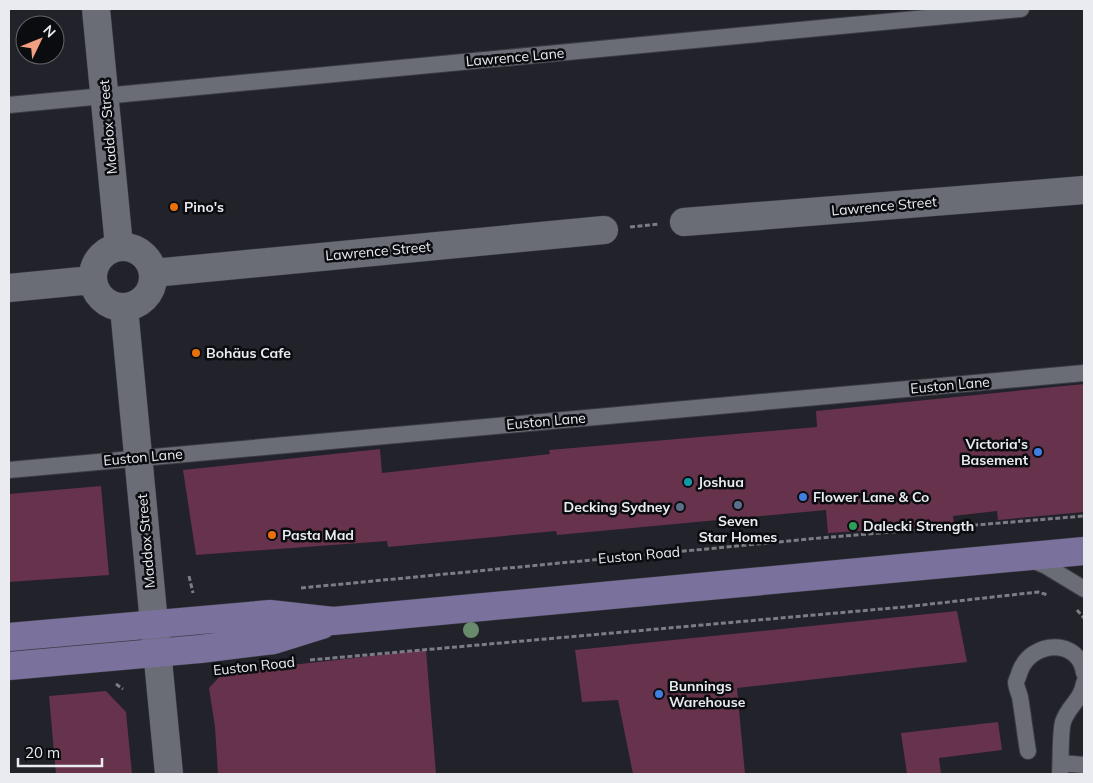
<svg xmlns="http://www.w3.org/2000/svg" width="1093" height="783" font-family="Mulish,sans-serif">
	<style>
		.building { fill: #67324b }
		.lines { fill: none; stroke-linecap: round; stroke-linejoin: round }
		.service-casing { stroke: #3b3c44; stroke-width: 18 }
		.minor-casing { stroke: #3b3c44; stroke-width: 29 }
		.tertiary-casing { stroke: #3b3c44; stroke-width: 29 }
		.primary-casing { stroke: #3b3c44; stroke-width: 29 }
		.path { stroke: #7c7d84; stroke-width: 3; stroke-dasharray: 5 2.5; stroke-linecap: butt }
		.service { stroke: #6a6c76; stroke-width: 16 }
		.minor { stroke: #6a6c76; stroke-width: 28 }
		.tertiary { stroke: #6a6c76; stroke-width: 28 }
		.primary { stroke: #7a719c; stroke-width: 28 }
		.tree { fill: #688c6b }
		.food-dot { fill: #e8710a; stroke: #0b0c10; stroke-width: 2 }
		.shop-dot { fill: #3f7fe0; stroke: #0b0c10; stroke-width: 2 }
		.culture-dot { fill: #0f9aa8; stroke: #0b0c10; stroke-width: 2 }
		.service-dot { fill: #5c6f8a; stroke: #0b0c10; stroke-width: 2 }
		.leisure-dot { fill: #2e9e5b; stroke: #0b0c10; stroke-width: 2 }
		.labels { text-anchor: middle; dominant-baseline: central; stroke-width: 5; stroke-linejoin: round; paint-order: stroke }
		.street-label { font-size: 14px; fill: #eaebf1; stroke: #0b0c10 }
		.poi-label { font-size: 14px; font-weight: bold; fill: #eaebf1; stroke: #0b0c10; text-anchor: start }
	</style>
	<rect width="100%" height="100%" fill="#21222a"/>
	<path class="building" d="M1084,384V512L998,520L997,511L953,516L954,524L933,526L828,533L826,510L557,535L556,531L388,547L387,541L196,555L183,470L380,449L382,473L550,454L549,450L817,427L816,411Z
		M101,486L109,575L9,582V494Z
		M957,611L967,662L737,688L745,774H633L618,700L582,702L575,650Z
		M426,650L436,774H218L215,727L209,688L221,675L256,673L255,669Z
		M106,691L126,712L132,774H56L49,696Z
		M998,722L1002,750L939,758L941,774H907L901,733Z"/>
	<g class="lines">
		<defs>
			<path id="service" d="M9,105L1021,9
				M9,470L1084,373
				M1032,560L1046,566L1084,589
				M1028,751C1025,733 1023,715 1020,697C1019,693 1016,687 1016,682C1017,679 1019,675 1020,671C1032,640 1079,638 1084,673
				M1061,763L1084,765
				M1060,774C1061,761 1060,733 1063,722C1068,706 1081,701 1084,683"/>
			<path id="minor" d="M96,9L119,246
				M684,222L1084,190
				M93 277a30 30 0 1 1 60 0a30 30 0 1 1-60 0Z
				M153,273L604,230
				M9,288L92,280
				M124,308L154,623"/>
			<path id="tertiary" d="M155,629L169,774"/>
			<path id="primary" d="M9,637L270,614L333,621L1084,551
				M9,666L200,649L274,640L322,625"/>
		</defs>
		<use href="#service" class="service-casing"/>
		<use href="#minor" class="minor-casing"/>
		<use href="#tertiary" class="tertiary-casing"/>
		<use href="#primary" class="primary-casing"/>
		<path class="path" d="M630,227L659,224
			M189,576L193,593
			M301,588L820,538L1084,516
			M1077,610L1084,618
			M310,660L904,607L1038,592L1048,595
			M116,684L123,689"/>
		<use href="#service" class="service"/>
		<use href="#minor" class="minor"/>
		<use href="#tertiary" class="tertiary"/>
		<use href="#primary" class="primary"/>
	</g>
	<circle class="tree" cx="471" cy="630" r="8"/>
	<g class="food-dot">
		<circle cx="174" cy="207" r="5"/>
		<circle cx="196" cy="353" r="5"/>
		<circle cx="272" cy="535" r="5"/>
	</g>
	<g class="shop-dot">
		<circle cx="1038" cy="452" r="5"/>
		<circle cx="803" cy="497" r="5"/>
		<circle cx="659" cy="694" r="5"/>
	</g>
	<circle class="culture-dot" cx="688" cy="482" r="5"/>
	<g class="service-dot">
		<circle cx="738" cy="505" r="5"/>
		<circle cx="680" cy="507" r="5"/>
	</g>
	<circle class="leisure-dot" cx="853" cy="526" r="5"/>
	<g class="labels">
		<g class="street-label">
			<text transform="translate(515 57) rotate(-5)">Lawrence Lane</text>
			<text transform="translate(108 127) rotate(-95)">Maddox Street</text>
			<text transform="translate(884 206) rotate(-5)">Lawrence Street</text>
			<text transform="translate(378 251) rotate(-5)">Lawrence Street</text>
			<text transform="translate(950 385) rotate(-5)">Euston Lane</text>
			<text transform="translate(546 421) rotate(-5)">Euston Lane</text>
			<text transform="translate(143 457) rotate(-5)">Euston Lane</text>
			<text transform="translate(146 541) rotate(-95)">Maddox Street</text>
			<text transform="translate(639 555) rotate(-5)">Euston Road</text>
			<text transform="translate(254 666) rotate(-6)">Euston Road</text>
		</g>
		<g class="poi-label">
			<text x="184" y="207">Pino's</text>
			<text x="206" y="353">Bohäus Cafe</text>
			<text x="1028" y="444" text-anchor="end">Victoria's<tspan x="1028" dy="16">Basement</tspan></text>
			<text x="698" y="482">Joshua</text>
			<text x="813" y="497">Flower Lane &amp; Co</text>
			<text x="670" y="507" text-anchor="end">Decking Sydney</text>
			<text x="738" y="521" text-anchor="middle">Seven<tspan x="738" dy="16">Star Homes</tspan></text>
			<text x="863" y="526">Dalecki Strength</text>
			<text x="282" y="535">Pasta Mad</text>
			<text x="669" y="686">Bunnings<tspan x="669" dy="16">Warehouse</tspan></text>
		</g>
	</g>
	<rect width="1093" height="783" fill="none" stroke="#eaebf1" stroke-width="20"/>
	<g transform="translate(40 40) rotate(47)"><circle r="24" fill="#0b0c10" stroke="#64656a"/>
	<path d="M0-4L9 19L0 12L-9 19Z" fill="#f2a081"/>
	<text y="-8" font-size="14" font-weight="bold" text-anchor="middle" fill="#eaebf1">N</text>
	</g>
	<path d="M18 758v8h84v-8" fill="none" stroke="#eaebf1" stroke-width="2.5"/>
	<text x="25" y="758" font-size="15" fill="#eaebf1" stroke="#0b0c10" stroke-width="4" paint-order="stroke">20 m</text>
</svg>
